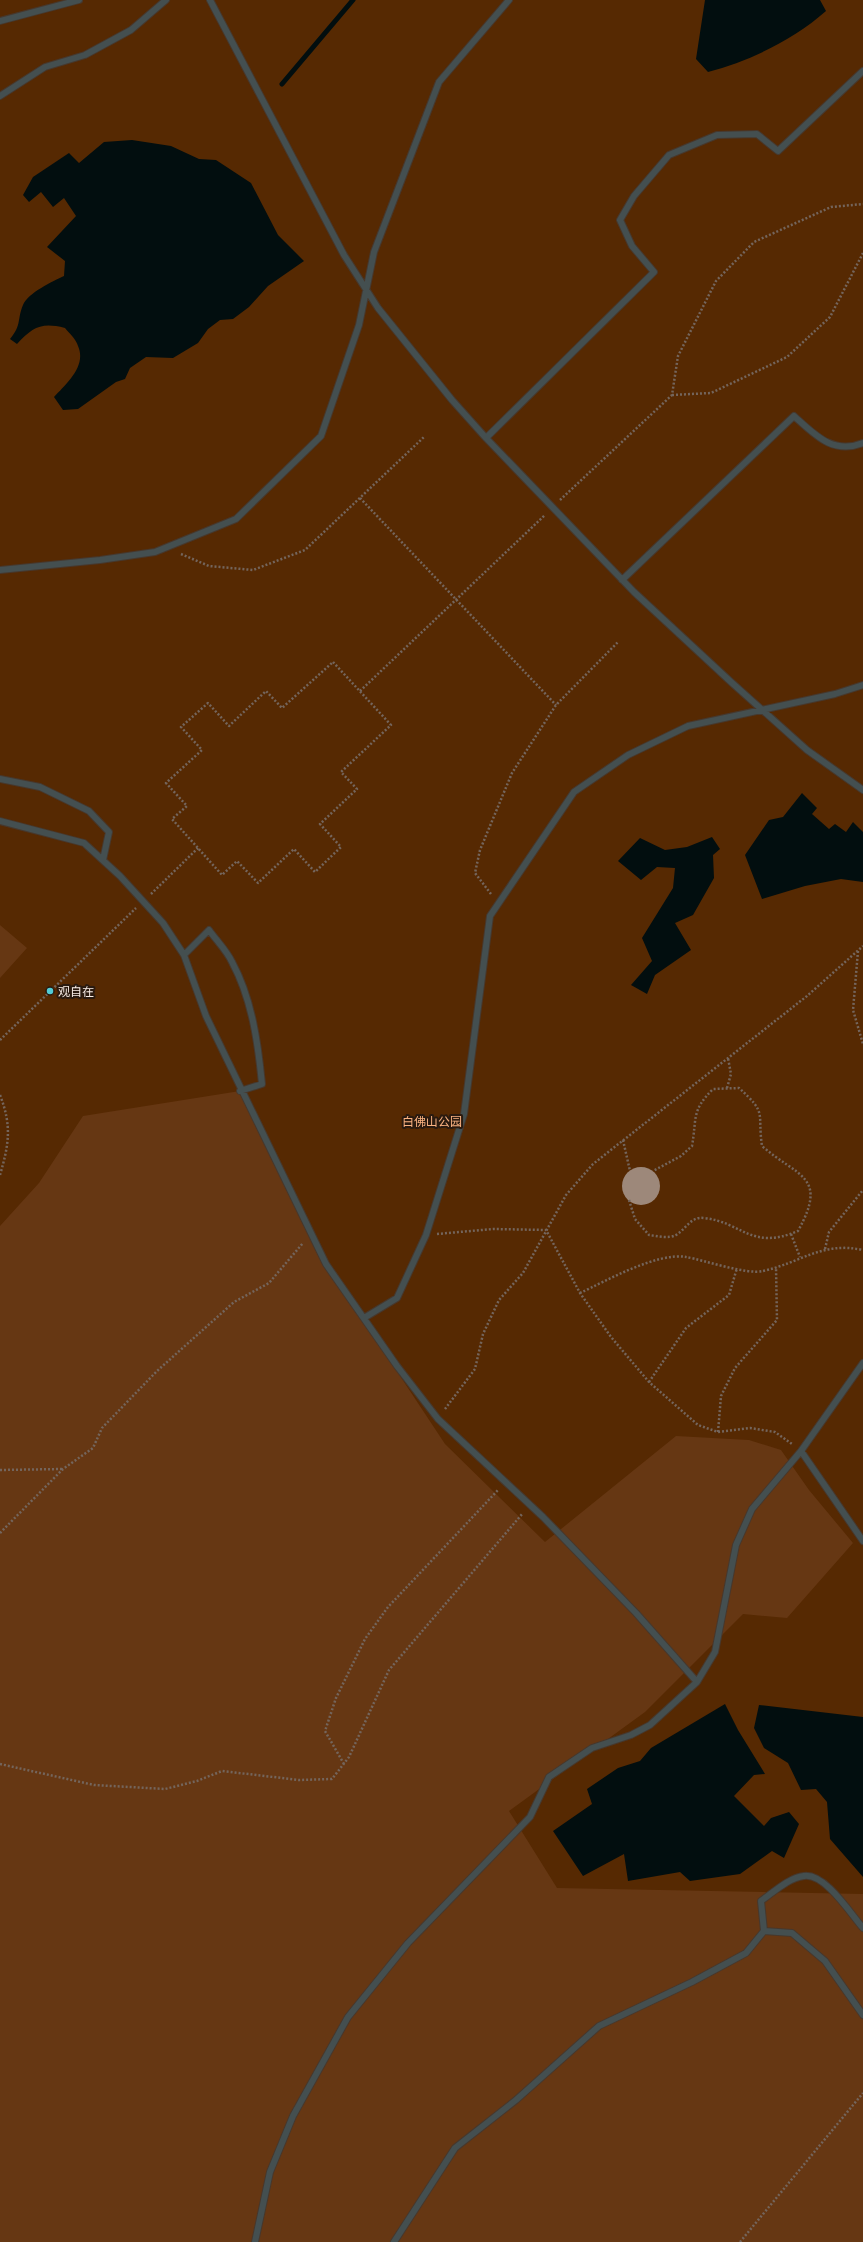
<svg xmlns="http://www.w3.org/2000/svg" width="863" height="2242" font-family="Ubuntu,'Noto Sans SC',sans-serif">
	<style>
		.green { fill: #562902 }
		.forest { fill: #663713 }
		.water { fill: #020e0f }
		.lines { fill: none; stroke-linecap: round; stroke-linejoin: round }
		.stream { stroke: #020e0f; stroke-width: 5 }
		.building { fill: #9d887a }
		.service-casing { stroke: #47382d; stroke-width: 8 }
		.path { stroke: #74655c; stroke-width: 2.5; stroke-dasharray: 2 2; stroke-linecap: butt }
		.service { stroke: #444f50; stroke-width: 6 }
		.poi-dot { fill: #52ccd6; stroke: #2a1a0f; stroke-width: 1.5 }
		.labels { text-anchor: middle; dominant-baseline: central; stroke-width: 4; stroke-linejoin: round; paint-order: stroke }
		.poi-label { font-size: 12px; fill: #f9ede6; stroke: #2a1a0f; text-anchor: start }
		.park-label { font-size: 12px; fill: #fab281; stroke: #2a1a0f }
	</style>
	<rect width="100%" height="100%" fill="#2a1a0f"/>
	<path class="green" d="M0,0H863V2242H0Z"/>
	<path class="forest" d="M0,925L27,948L0,978Z
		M240,1091L326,1264L445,1444L545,1542L676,1436L749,1440L781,1450L809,1490L853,1543L787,1618L743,1614L645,1712L509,1811L557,1888L863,1894V2242H0V1226L39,1183L83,1116Z"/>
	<path class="water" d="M705,0H820L826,11C793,40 750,61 708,72L696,59Z
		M132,140L171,146L199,159L216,160L251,183L278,235L304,261L268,286L249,307L233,319L220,320L208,329L198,343L173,358L146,357L130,368L125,379L116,382L78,409L63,410L54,397C66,384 87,366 78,346C76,339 69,333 65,328C41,322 33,327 17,344L10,339C22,325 17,319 23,305C28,293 53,281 64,276L65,261L47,247L76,216L64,198L53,207L41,192L29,202L23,195L33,177L69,153L79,163L104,142Z
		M802,793L817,808L812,814L829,829L835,824L846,832L853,822L863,832V882L841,879L805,886L762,899L745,855L769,820L783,817Z
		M712,837L720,849L713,855L714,878L693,915L675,923L691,950L655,975L647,994L631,985L652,961L642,938L673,888L675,868L657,867L641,880L618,861L640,838L665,850L687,847Z
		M725,1704L738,1730L765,1774L754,1775L734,1796L764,1826L771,1818L789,1812L799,1824L784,1858L772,1851L740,1874L690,1881L680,1872L628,1881L624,1854L583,1876L553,1831L592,1804L587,1789L618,1768L640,1761L651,1748Z
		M759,1705L863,1717V1877L830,1839L827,1802L816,1789L801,1790L788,1763L764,1748L754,1728Z"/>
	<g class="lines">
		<path class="stream" d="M282,84L353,0"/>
	</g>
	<path class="building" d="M622 1186a19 19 0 1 1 38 0a19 19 0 1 1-38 0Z"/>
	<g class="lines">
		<defs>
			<path id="service" d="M210,0L344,255L378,308L452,400L486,438L634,592L731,682L807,750L863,790
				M0,21L79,0
				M0,96L45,67L85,55L131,30L166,0
				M486,438L654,272L632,246L620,220L634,196L669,155L717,135L757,134L778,151L863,71
				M0,570L100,560L155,552L236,519L321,436L359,325L374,252L439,82L509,0
				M622,580L794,416C815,435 833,455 863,443
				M0,779L40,787L89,811L109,832L103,860
				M0,821L84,843L120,876L163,923L184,955L206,1016L326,1264L397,1366L438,1419L543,1517L636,1613L697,1682
				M184,955L209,930C216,940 227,951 232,962C252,999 258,1043 262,1084L240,1091
				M364,1318L397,1298L426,1235L464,1114L490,916L574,792L628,755L688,726L835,694L863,685
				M801,1451L863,1541
				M764,1931L761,1901C774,1892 788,1878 804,1876C825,1873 850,1913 863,1928
				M255,2242L270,2172L293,2116L348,2017L408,1943L530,1817L549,1777L592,1748L631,1735L650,1725L697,1682L715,1652L736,1545L752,1509L801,1451L863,1363
				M394,2242L455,2148L516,2100L599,2026L692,1982L746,1953L764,1931L792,1933L825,1961L863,2015"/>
		</defs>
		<use href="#service" class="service-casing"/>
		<path class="path" d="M672,395L711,393L787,357L830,317L863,253
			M360,498L556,705
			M560,500L672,395L678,356L716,281L754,242L831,207L863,204
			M181,554L209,566L253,570L305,550L424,437
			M333,662L391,725L341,772L357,789L320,824L341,847L315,872L294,849L258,883L237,861L222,875L172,819L187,806L166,783L202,750L181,727L208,703L229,726L266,691L282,708Z
			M360,691L545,515
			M151,894L198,848
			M491,894L475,873L480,850L512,773L556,705L618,642
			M858,951L853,1010L863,1044
			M0,1040L136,908
			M727,1088L731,1074L728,1058
			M0,1095C12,1126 9,1144 0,1175
			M623,1140L630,1171
			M629,1200L635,1219L649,1235C657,1236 669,1239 676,1235C686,1229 691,1216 704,1218C742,1222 751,1251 798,1231C829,1175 797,1177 762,1146C757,1112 768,1114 739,1088L713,1089C691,1111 697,1118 692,1146L681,1156L653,1171
			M437,1234L493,1229L546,1230L580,1293L611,1337L649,1382L698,1425L718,1432L750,1428L775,1432L792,1444
			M791,1234L800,1257
			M825,1249L829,1232L863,1190
			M580,1293C606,1281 657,1252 686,1257C704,1260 747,1275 763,1271C800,1263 822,1241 863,1250
			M649,1382L686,1328L729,1295L737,1268
			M445,1409L475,1369L483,1334L499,1300L523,1273L566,1195L593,1164L807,996L863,946
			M718,1432L721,1396L735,1368L777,1320L776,1267
			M0,1470L63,1469
			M0,1533L63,1469L93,1448L102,1428L157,1371L234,1302L269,1283L303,1243
			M0,1764L94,1785L165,1789L197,1781L222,1771L299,1780L332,1779L349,1757L389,1670L523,1513
			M344,1764L325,1731L336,1698L365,1639L388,1607L499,1489
			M740,2242L863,2093"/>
		<use href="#service" class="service"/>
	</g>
	<circle class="poi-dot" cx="50" cy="991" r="4"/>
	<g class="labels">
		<g class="poi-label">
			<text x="58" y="991">观自在</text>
		</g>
		<g class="park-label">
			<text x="432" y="1121">白佛山公园</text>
		</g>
	</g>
</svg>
